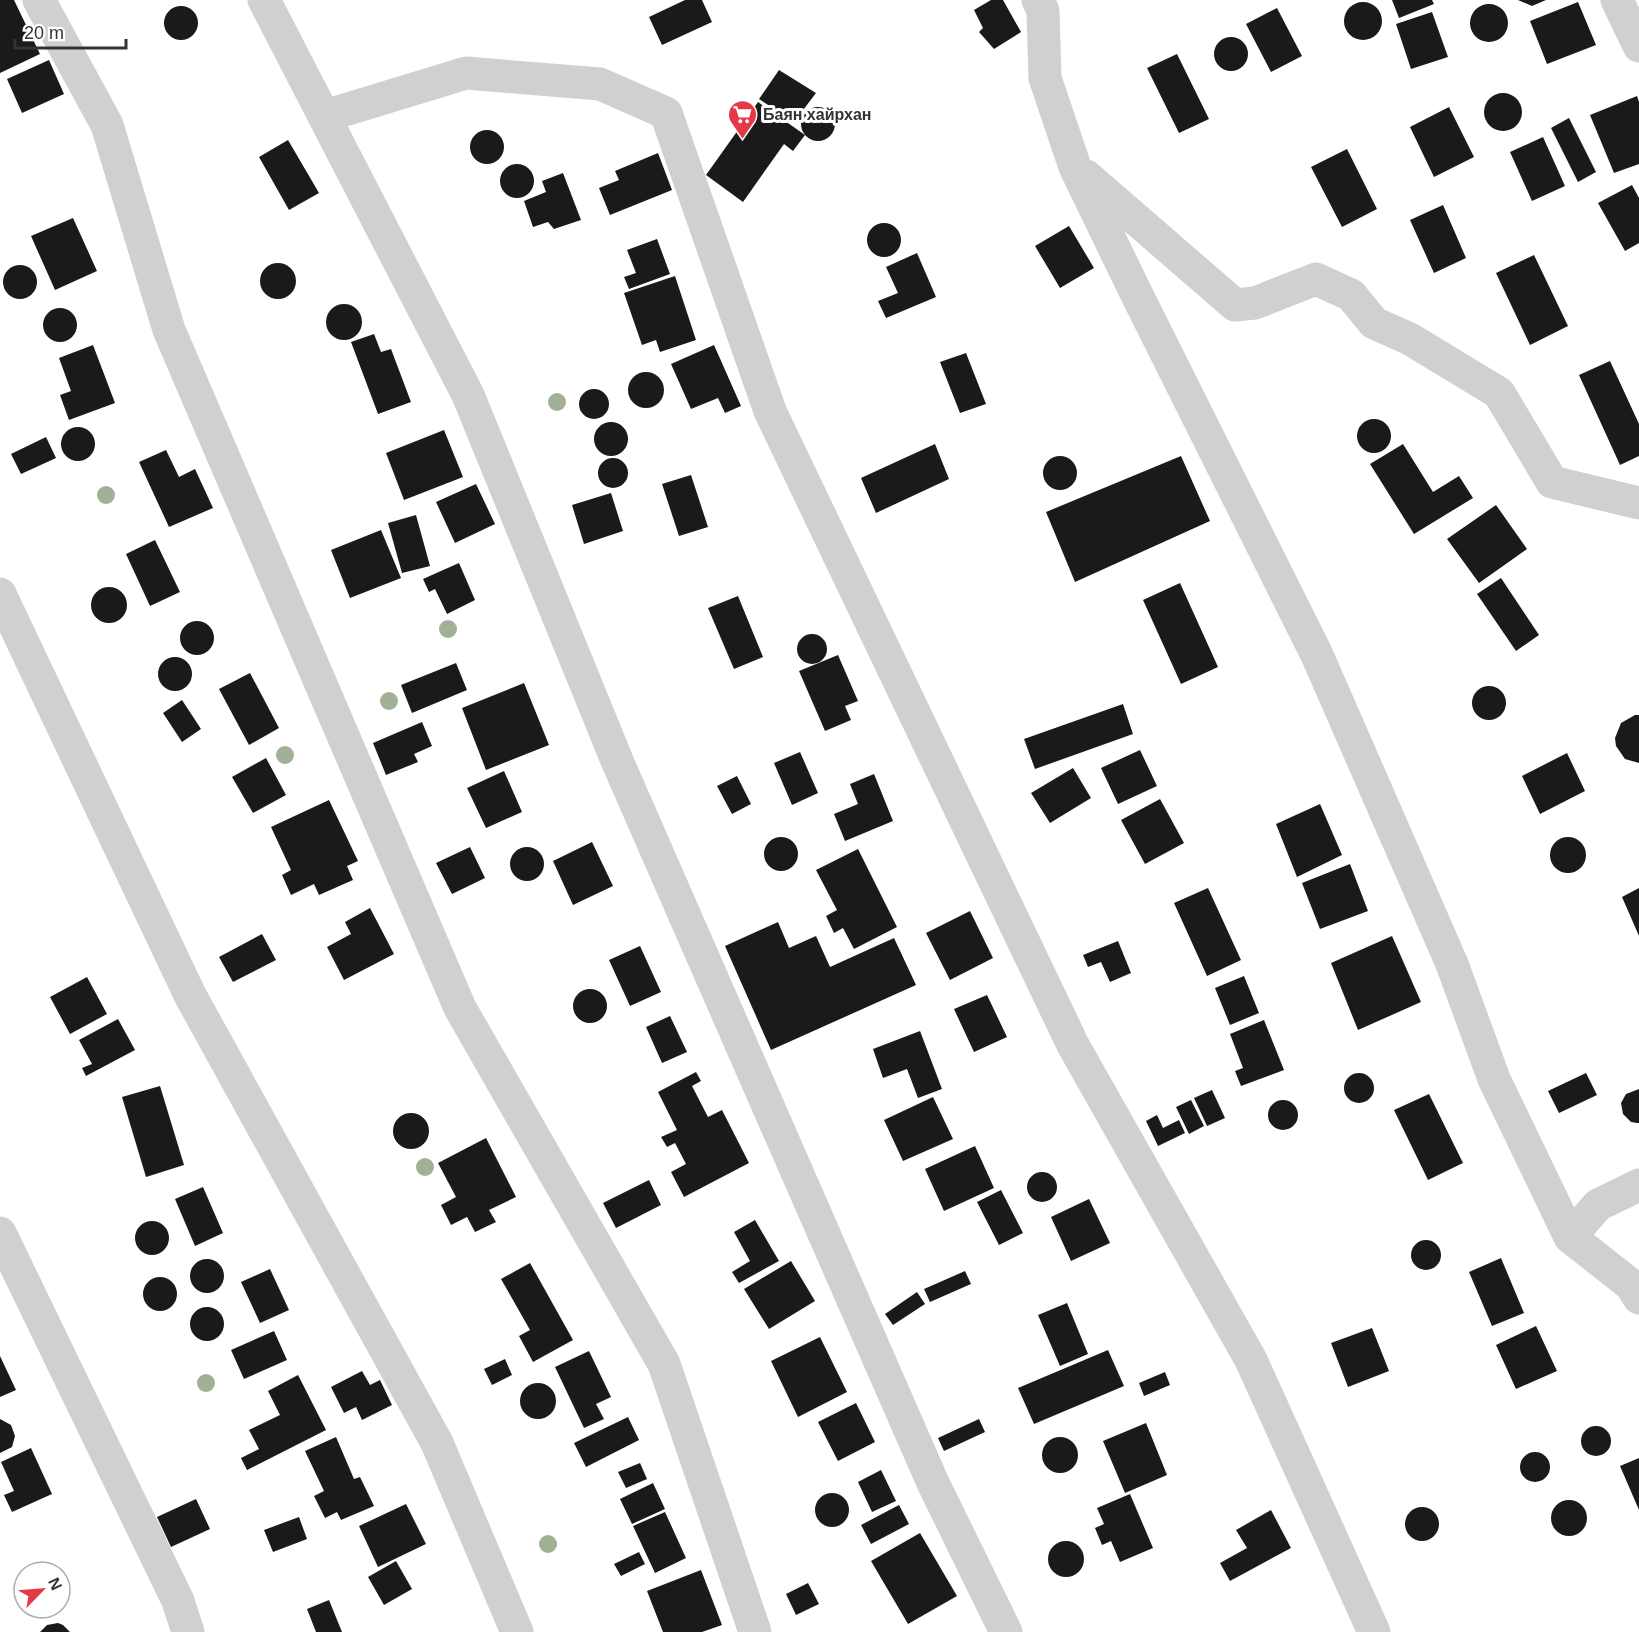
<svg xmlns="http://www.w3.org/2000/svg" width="1639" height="1632" font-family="Helvetica,sans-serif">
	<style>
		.building { fill: #1a1a1a }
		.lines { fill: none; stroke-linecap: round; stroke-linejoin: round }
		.street { stroke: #d0d0d0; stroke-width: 33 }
		.tree { fill: #a2b095 }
		.labels { text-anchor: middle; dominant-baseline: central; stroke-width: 6; stroke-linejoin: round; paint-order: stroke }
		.poi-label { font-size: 16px; font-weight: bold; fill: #333; stroke: #fff; text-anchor: start }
	</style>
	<rect width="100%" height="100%" fill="#fff"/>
	<path class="building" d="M0,0H14L40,54L0,73Z
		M685,0H702L712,22L662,45L649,17Z
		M991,0H1003L1021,32L994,49L979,32L983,28L974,10Z
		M1392,0H1432L1434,4L1399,18Z
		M1518,0H1546L1532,6Z
		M1344 21a19 19 0 1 1 38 0a19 19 0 1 1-38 0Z
		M1578,2L1596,45L1547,64L1530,21Z
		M1470 23a19 19 0 1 1 38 0a19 19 0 1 1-38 0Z
		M164 23a17 17 0 1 1 34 0a17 17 0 1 1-34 0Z
		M1277,8L1302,56L1271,72L1246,24Z
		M1432,12L1448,57L1411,69L1396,24Z
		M1214 54a17 17 0 1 1 34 0a17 17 0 1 1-34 0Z
		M1177,54L1209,119L1179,133L1147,68Z
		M49,60L64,94L22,113L7,79Z
		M779,70L816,93L794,122L759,99Z
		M1484 112a19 19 0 1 1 38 0a19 19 0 1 1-38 0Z
		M1637,96L1639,102V164L1614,173L1590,115Z
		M758,102L805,135L793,151L784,144L743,202L706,175Z
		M801 124a17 17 0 1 1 34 0a17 17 0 1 1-34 0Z
		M1449,107L1474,157L1434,177L1410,127Z
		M1569,118L1596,172L1578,182L1551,128Z
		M470 147a17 17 0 1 1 34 0a17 17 0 1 1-34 0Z
		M1543,137L1565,186L1532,201L1510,152Z
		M288,140L319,193L289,210L259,157Z
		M1347,149L1377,209L1342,227L1311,167Z
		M658,153L672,190L610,215L599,188L619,180L615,171Z
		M500 181a17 17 0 1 1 34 0a17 17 0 1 1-34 0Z
		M563,173L581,220L554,229L548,222L533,227L524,201L546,192L542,181Z
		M1632,185L1639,198V243L1625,251L1598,203Z
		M1443,205L1466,258L1434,273L1410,220Z
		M73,218L97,271L55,290L31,236Z
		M867 240a17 17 0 1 1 34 0a17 17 0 1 1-34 0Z
		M1069,226L1094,268L1060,288L1035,246Z
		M657,239L670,274L629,289L624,277L636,273L627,250Z
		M917,253L936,297L886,318L878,301L898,293L886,267Z
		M1534,255L1568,326L1530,345L1496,273Z
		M260 281a18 18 0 1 1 36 0a18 18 0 1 1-36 0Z
		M3 282a17 17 0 1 1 34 0a17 17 0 1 1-34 0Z
		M675,276L696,340L660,352L656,340L642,345L624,293Z
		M326 322a18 18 0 1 1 36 0a18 18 0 1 1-36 0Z
		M43 325a17 17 0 1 1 34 0a17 17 0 1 1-34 0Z
		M374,334L381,352L391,349L411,402L378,414L351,342Z
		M93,345L115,403L69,420L60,395L71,391L59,358Z
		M714,345L741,406L725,413L718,398L691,409L671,364Z
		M966,353L986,404L960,413L940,362Z
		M1610,361L1639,424V456L1620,465L1579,375Z
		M628 390a18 18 0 1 1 36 0a18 18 0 1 1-36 0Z
		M579 404a15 15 0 1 1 30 0a15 15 0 1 1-30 0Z
		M1357 436a17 17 0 1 1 34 0a17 17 0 1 1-34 0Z
		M594 439a17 17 0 1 1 34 0a17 17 0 1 1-34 0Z
		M61 444a17 17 0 1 1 34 0a17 17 0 1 1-34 0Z
		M444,430L463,477L404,500L386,453Z
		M46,437L56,458L21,474L11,454Z
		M935,444L949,479L876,513L861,478Z
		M1403,444L1433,492L1459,476L1473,498L1414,534L1370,464Z
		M166,450L179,477L195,469L213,508L169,527L139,462Z
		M1043 473a17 17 0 1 1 34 0a17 17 0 1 1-34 0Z
		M1181,456L1210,521L1075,582L1046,512Z
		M598 473a15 15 0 1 1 30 0a15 15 0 1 1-30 0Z
		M691,475L708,527L679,536L662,484Z
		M476,484L495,524L455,543L436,502Z
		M611,493L623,531L584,544L572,505Z
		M1496,505L1527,549L1479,583L1447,539Z
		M416,515L430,566L402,573L388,523Z
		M381,530L401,578L350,598L331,550Z
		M155,540L180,592L150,606L126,554Z
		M459,563L475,600L447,614L435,589L429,592L423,579Z
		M1501,578L1539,635L1516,651L1477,594Z
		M1180,583L1218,667L1181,684L1143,600Z
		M91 605a18 18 0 1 1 36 0a18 18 0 1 1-36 0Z
		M738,596L763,657L734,669L708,608Z
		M180 638a17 17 0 1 1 34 0a17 17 0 1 1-34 0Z
		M797 649a15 15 0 1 1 30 0a15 15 0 1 1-30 0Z
		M838,655L858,701L845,706L851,720L825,731L799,671Z
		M158 674a17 17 0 1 1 34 0a17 17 0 1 1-34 0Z
		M456,663L467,690L412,713L401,685Z
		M250,673L279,728L249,745L219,689Z
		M524,683L549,745L486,770L462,708Z
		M1472 703a17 17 0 1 1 34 0a17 17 0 1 1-34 0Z
		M182,700L201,729L182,742L163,713Z
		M1123,704L1133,734L1035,769L1024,739Z
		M1635,715H1639V763L1625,759L1616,746L1615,738L1621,723Z
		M422,722L432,746L414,754L418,762L386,775L373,743Z
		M1140,750L1157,786L1118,804L1101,768Z
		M800,752L818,793L792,805L774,763Z
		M1567,753L1585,791L1540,814L1522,776Z
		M266,758L286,795L253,813L232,777Z
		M1073,768L1091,798L1050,823L1031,793Z
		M504,771L522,812L486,828L467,788Z
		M874,774L893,821L845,841L834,814L858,804L850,784Z
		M737,776L751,804L732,814L717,786Z
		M1160,799L1184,843L1145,864L1121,820Z
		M329,800L358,861L347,866L353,880L319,895L314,884L291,895L282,875L291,870L271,827Z
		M1320,804L1342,855L1297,877L1276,824Z
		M1550 855a18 18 0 1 1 36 0a18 18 0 1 1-36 0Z
		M764 854a17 17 0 1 1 34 0a17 17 0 1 1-34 0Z
		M592,842L613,886L573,905L553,861Z
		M510 864a17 17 0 1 1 34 0a17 17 0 1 1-34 0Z
		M470,847L485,878L452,894L436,863Z
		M858,849L897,927L854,949L843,928L834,933L826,916L837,910L816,870Z
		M1350,864L1368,911L1320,929L1302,883Z
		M1208,888L1241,960L1207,976L1174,903Z
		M1639,888V936L1622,897Z
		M370,908L394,954L344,980L327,947L351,934L345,922Z
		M970,911L993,958L950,980L926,933Z
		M778,922L789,948L816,936L830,967L894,938L916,985L771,1050L725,946Z
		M262,934L276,960L233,982L219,957Z
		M1392,936L1421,1002L1358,1030L1331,963Z
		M1118,941L1131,973L1110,982L1101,962L1088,967L1083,955Z
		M640,946L661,992L630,1006L609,960Z
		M1244,976L1259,1013L1230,1025L1215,988Z
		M87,977L107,1014L70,1034L50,997Z
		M573 1006a17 17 0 1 1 34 0a17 17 0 1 1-34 0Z
		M987,995L1007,1037L974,1052L954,1009Z
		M670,1016L687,1052L662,1063L646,1027Z
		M118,1019L135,1050L86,1076L82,1068L92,1064L79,1040Z
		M1264,1020L1284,1070L1241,1086L1235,1071L1243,1068L1230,1034Z
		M920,1031L942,1089L918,1098L907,1069L883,1078L873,1049Z
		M696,1072L701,1081L692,1086L708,1117L722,1110L749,1163L684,1197L671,1172L686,1164L675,1143L667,1147L661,1137L677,1130L658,1092Z
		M1344 1088a15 15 0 1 1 30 0a15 15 0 1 1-30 0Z
		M1586,1073L1597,1095L1559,1113L1548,1091Z
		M160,1086L184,1165L146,1177L122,1097Z
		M1639,1089V1123H1637L1631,1122L1623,1114L1621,1103L1626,1094Z
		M1212,1090L1225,1118L1207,1126L1194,1098Z
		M1429,1094L1463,1163L1428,1180L1394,1110Z
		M933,1097L953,1139L903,1161L884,1120Z
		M1268 1115a15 15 0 1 1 30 0a15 15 0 1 1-30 0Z
		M1191,1100L1204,1126L1189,1134L1176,1107Z
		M393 1131a18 18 0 1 1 36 0a18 18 0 1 1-36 0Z
		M1157,1115L1163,1128L1179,1120L1185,1133L1158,1146L1146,1121Z
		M486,1138L516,1197L489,1210L496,1222L475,1232L467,1217L451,1225L441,1205L456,1197L438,1163Z
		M975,1146L994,1188L944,1211L925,1169Z
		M1027 1187a15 15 0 1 1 30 0a15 15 0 1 1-30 0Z
		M649,1180L661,1205L616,1228L603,1203Z
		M203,1187L223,1233L195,1246L175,1199Z
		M1001,1190L1023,1233L999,1245L977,1202Z
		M1089,1199L1110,1243L1071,1261L1051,1217Z
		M755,1220L779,1261L739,1283L732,1272L750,1261L734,1232Z
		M135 1238a17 17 0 1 1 34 0a17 17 0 1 1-34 0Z
		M1411 1255a15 15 0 1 1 30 0a15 15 0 1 1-30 0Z
		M1501,1258L1524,1313L1492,1326L1469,1272Z
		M190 1276a17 17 0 1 1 34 0a17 17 0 1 1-34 0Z
		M791,1261L815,1301L769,1329L744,1289Z
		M530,1263L573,1340L533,1362L519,1336L530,1330L501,1279Z
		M270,1269L289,1310L260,1323L241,1282Z
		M965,1271L971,1284L930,1302L924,1289Z
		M143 1294a17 17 0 1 1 34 0a17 17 0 1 1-34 0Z
		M917,1292L925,1304L893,1325L885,1314Z
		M1067,1303L1088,1354L1060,1366L1038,1315Z
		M190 1324a17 17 0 1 1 34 0a17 17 0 1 1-34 0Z
		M1536,1326L1557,1371L1516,1389L1496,1345Z
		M1372,1328L1389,1371L1348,1387L1331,1343Z
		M274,1331L287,1360L244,1379L231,1350Z
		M820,1337L847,1392L798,1417L771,1361Z
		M1108,1350L1124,1386L1034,1424L1018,1388Z
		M589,1351L611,1397L596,1404L604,1419L584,1428L555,1367Z
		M0,1356L16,1390L0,1397Z
		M505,1359L512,1375L492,1385L484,1369Z
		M362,1371L370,1385L380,1380L392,1405L362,1420L356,1407L344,1413L331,1387Z
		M1165,1372L1170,1385L1144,1396L1139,1383Z
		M298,1375L326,1430L247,1470L241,1458L259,1449L249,1430L280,1415L268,1391Z
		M520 1401a18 18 0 1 1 36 0a18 18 0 1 1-36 0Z
		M856,1403L875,1442L838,1461L818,1422Z
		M628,1417L639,1440L586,1467L574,1443Z
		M0,1419L11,1425L15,1436L12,1447L0,1453Z
		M979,1419L985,1432L944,1451L938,1438Z
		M1146,1423L1167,1475L1125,1493L1103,1441Z
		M1581 1441a15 15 0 1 1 30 0a15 15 0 1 1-30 0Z
		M1042 1455a18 18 0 1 1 36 0a18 18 0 1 1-36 0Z
		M336,1437L354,1479L360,1477L374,1506L341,1520L337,1512L325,1518L314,1496L324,1491L305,1451Z
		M31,1448L52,1494L12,1512L4,1495L14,1491L1,1462Z
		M1520 1467a15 15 0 1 1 30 0a15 15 0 1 1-30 0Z
		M1639,1458V1510L1620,1466Z
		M640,1463L647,1479L626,1488L618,1472Z
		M881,1470L896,1501L872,1512L858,1482Z
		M653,1483L665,1509L632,1524L620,1499Z
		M815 1510a17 17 0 1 1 34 0a17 17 0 1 1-34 0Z
		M1130,1494L1153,1548L1120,1562L1111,1541L1102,1545L1095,1528L1104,1524L1097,1508Z
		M196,1499L210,1529L171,1547L157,1517Z
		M1551 1518a18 18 0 1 1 36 0a18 18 0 1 1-36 0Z
		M406,1504L426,1544L378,1567L359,1526Z
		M899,1505L909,1524L871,1544L861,1525Z
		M1405 1524a17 17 0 1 1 34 0a17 17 0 1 1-34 0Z
		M1271,1510L1291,1548L1230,1581L1220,1563L1247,1548L1236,1530Z
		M665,1512L686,1558L655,1573L633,1526Z
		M299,1517L307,1539L273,1552L264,1530Z
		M920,1533L957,1596L908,1624L871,1561Z
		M1048 1559a18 18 0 1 1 36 0a18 18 0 1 1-36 0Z
		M639,1552L645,1564L621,1576L614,1564Z
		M396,1561L412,1589L384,1605L368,1577Z
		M701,1570L722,1625L702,1632H663L647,1591Z
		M808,1583L819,1604L796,1615L786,1594Z
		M329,1600L342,1632H316L307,1609Z
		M58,1623L63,1625L70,1632H40L47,1625Z"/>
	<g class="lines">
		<path class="street" d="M39,0L107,125L169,330L460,1008L664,1364L755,1632
			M264,0L468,395L618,763L933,1483L1006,1632
			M1038,0L1043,11L1045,78L1075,167L1137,295L1317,655L1452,964L1494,1079L1570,1237L1631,1285L1639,1298
			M1617,0L1639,46
			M325,116L466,73L600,84L666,113L770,411L1073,1045L1251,1360L1374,1632
			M1086,176L1235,305L1255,303L1316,279L1351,295L1374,323L1410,339L1499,393L1552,482L1639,503
			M0,594L190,995L437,1443L517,1632
			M0,1233L178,1601L188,1632
			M1570,1237L1598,1205L1639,1185"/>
	</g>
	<g class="tree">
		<circle cx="557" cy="402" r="9"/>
		<circle cx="106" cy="495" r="9"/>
		<circle cx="448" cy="629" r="9"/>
		<circle cx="389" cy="701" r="9"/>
		<circle cx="285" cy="755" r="9"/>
		<circle cx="425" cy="1167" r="9"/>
		<circle cx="206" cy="1383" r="9"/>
		<circle cx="548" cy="1544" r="9"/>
	</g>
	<defs>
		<symbol id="supermarket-pin" viewBox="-11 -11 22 30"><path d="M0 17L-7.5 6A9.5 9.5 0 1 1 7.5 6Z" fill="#e63946" stroke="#fff"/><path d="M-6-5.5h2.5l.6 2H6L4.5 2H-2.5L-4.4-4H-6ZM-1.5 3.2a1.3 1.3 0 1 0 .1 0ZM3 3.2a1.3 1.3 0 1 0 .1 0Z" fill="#fff"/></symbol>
	</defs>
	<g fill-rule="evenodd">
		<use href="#supermarket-pin" x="726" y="98" width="33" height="45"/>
	</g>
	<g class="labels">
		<g class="poi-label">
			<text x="763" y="114">Баян хайрхан</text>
		</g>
	</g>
	<g transform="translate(42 1590) rotate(65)"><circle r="28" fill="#ffffff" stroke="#adadad" stroke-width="1.5"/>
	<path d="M0-4.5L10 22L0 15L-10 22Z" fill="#e63946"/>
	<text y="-9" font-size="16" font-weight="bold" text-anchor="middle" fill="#333333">N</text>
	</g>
	<path d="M15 39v9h111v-9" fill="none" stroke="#333333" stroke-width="3"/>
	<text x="24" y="39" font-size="18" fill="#333333" stroke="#ffffff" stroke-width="4.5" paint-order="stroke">20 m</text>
</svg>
